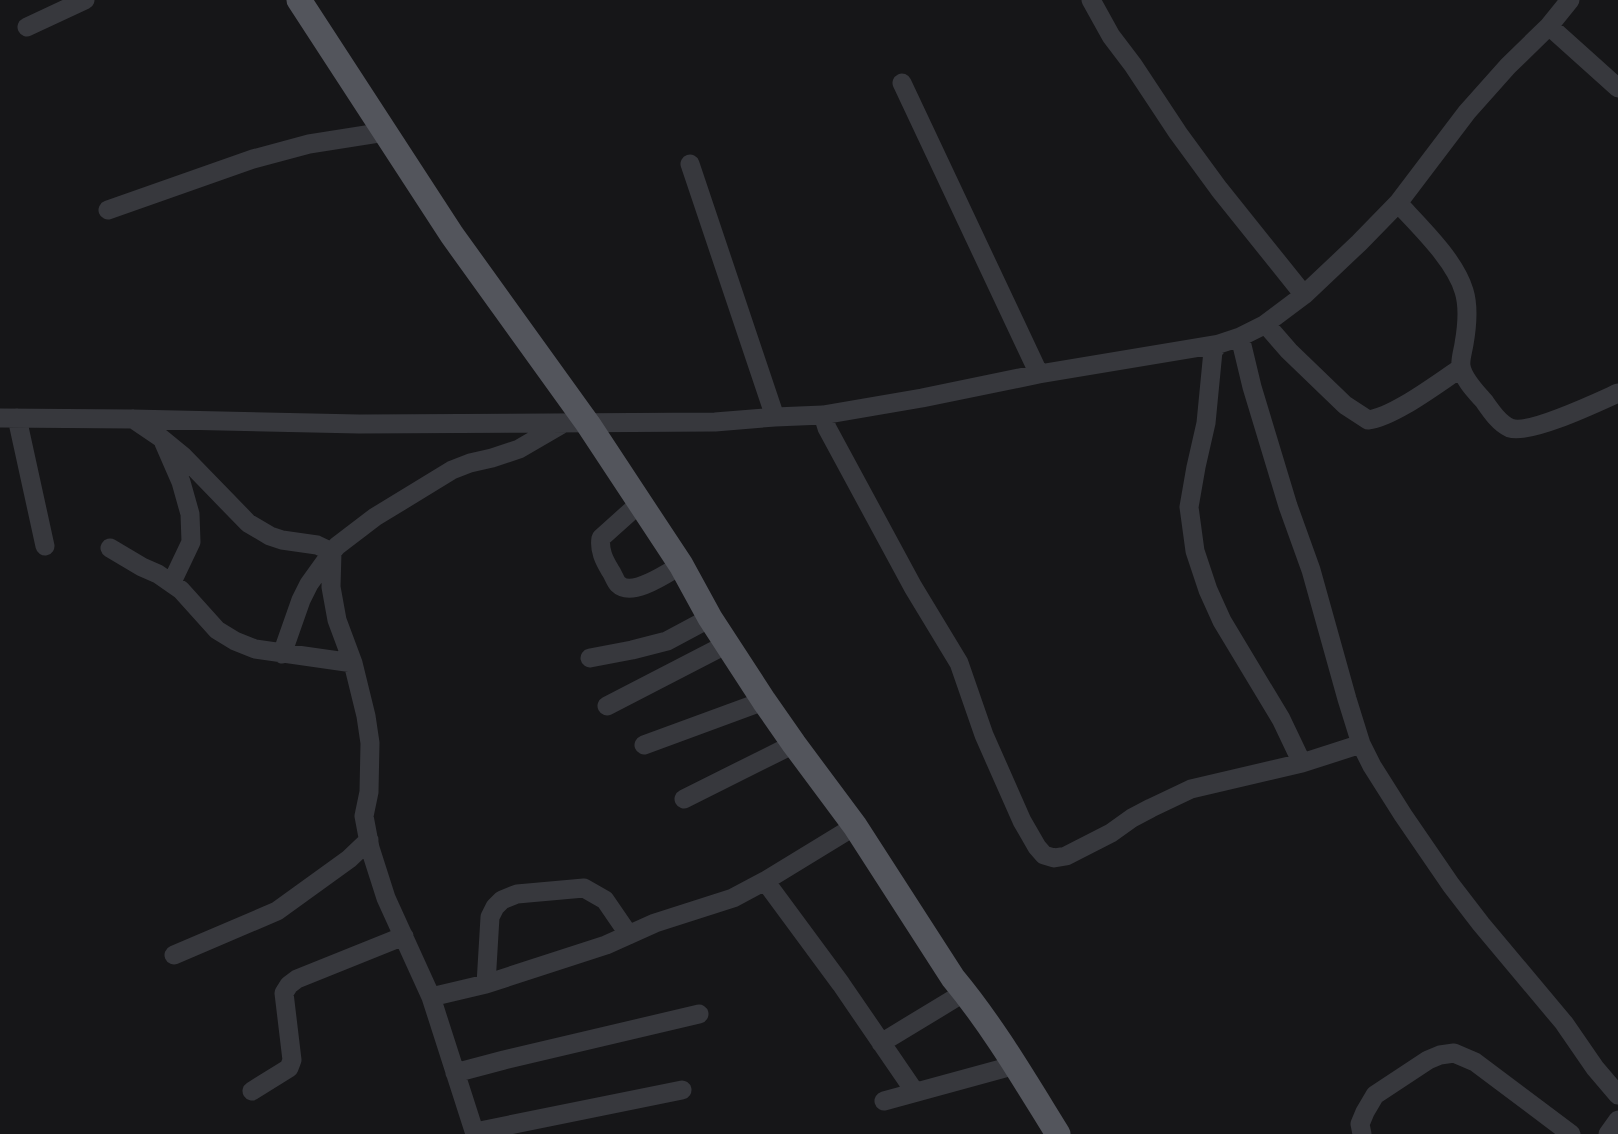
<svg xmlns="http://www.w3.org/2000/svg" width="1618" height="1134" font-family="'Noto Sans',sans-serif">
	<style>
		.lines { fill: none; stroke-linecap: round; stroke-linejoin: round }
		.minor { stroke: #37383d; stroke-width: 19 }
		.major { stroke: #53555c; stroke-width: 25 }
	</style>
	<rect width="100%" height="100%" fill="#161618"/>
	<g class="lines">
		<path class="minor" d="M1091,0L1111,36L1133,65L1178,133L1219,189L1304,295
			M1549,26L1618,88
			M27,27L85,0
			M902,83L1039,374
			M690,164L775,417
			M1398,203C1420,227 1455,260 1464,291C1469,307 1467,327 1464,344C1463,351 1460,359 1461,366C1463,379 1476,392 1484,401C1491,411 1499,423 1510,428C1529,435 1598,402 1618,393
			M108,210L253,159L309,144L385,132
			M1264,325L1269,328L1289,351L1345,405L1368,420C1394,417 1438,383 1461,368
			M1240,337L1252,387L1288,506L1311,570L1347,699L1361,744L1372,766L1403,815L1451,885L1481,924L1564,1023L1595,1068L1618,1095
			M1219,344L1213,351L1206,423L1196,467L1189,507L1195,551L1208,590L1222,621L1281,719L1302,763
			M823,415L827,428L913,587L959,663L984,735L1022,821L1037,847L1044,855L1054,858L1066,856L1111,833L1132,818L1151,808L1191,789L1302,763L1361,744
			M0,418L132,419L359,424L715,422L775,417L823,415L922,398L1039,374L1219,344L1240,337L1264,325L1304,295L1359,243L1398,203L1467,112L1508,66L1549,26L1570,0
			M17,418L45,546
			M133,419L161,438L183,456L248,523L270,536L282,540L317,545L332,552L309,584L301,600L282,654
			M164,443L181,482L190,514L191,542L172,582
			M640,503L601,538C599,550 604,560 610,570C613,574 615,581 618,584C632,598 667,573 681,565
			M110,548L142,567L158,574L181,590L217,630L235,641L255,649L353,663
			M590,658L632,650L667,641L710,618
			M607,706L727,644
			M644,745L764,701
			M684,799L794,744
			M765,881L841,984L915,1092
			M174,955L277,911L349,859L369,840
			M486,984L490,917L495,907L502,900L517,894L584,888L605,900L629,935
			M431,997L486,984L606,945L655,923L733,898L765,881L855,826
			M881,1043L965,992
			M455,1073L504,1060L699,1014
			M252,1091L289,1068L292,1060L284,993L289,985L297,979L404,936
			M884,1101L1016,1065
			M475,1132L682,1090
			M475,1134L431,997L386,898L370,848L364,816L369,792L370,743L366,716L353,663L337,620L331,587L332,552L337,546L375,517L452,470L470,463L492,458L519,449L562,424
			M1362,1134L1360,1124L1365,1112L1375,1095L1428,1060L1440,1055L1454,1053L1475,1062L1571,1134
			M1608,1134L1618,1120"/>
		<path class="major" d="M299,0L452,235L588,424L681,565L710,618L764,701L794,744L855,826L953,978C993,1026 1025,1081 1058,1134"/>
	</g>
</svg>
